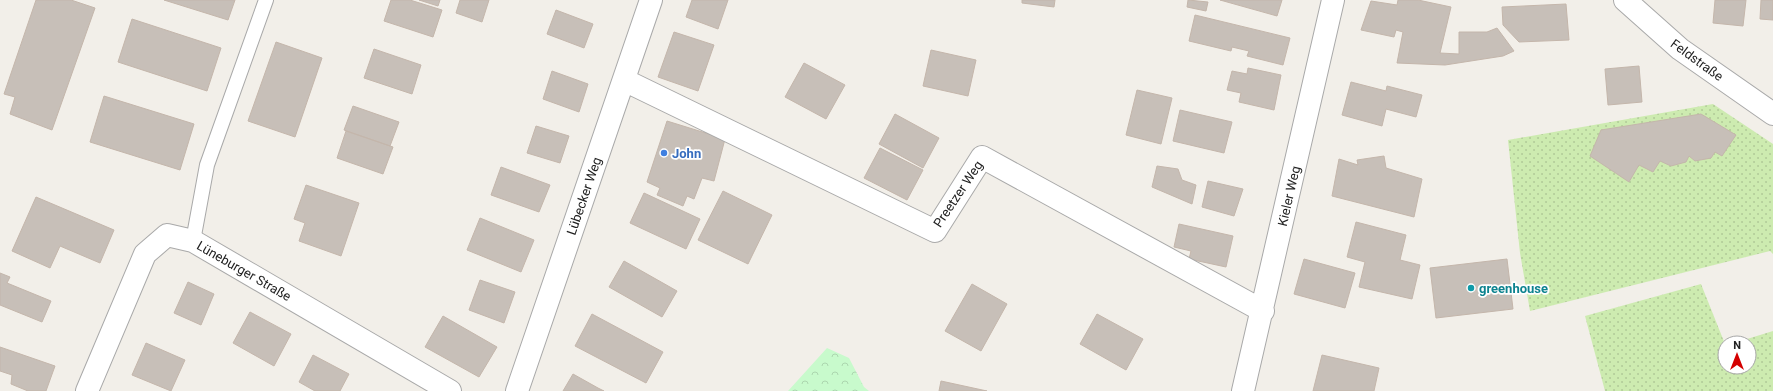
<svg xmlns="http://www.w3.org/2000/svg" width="1773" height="391" font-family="Roboto,sans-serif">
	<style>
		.grass { fill: url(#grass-dots) }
		.park { fill: url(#park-crowns) }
		.building { fill: #c7bfb8; stroke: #c4b6ab }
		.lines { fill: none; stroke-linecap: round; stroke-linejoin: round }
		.service-casing { stroke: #a9a9a9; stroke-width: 16 }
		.minor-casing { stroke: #a9a9a9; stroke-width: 24 }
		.service { stroke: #fff; stroke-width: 14 }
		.minor { stroke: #fff; stroke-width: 22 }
		.shop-dot { fill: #3f7fe0; stroke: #fff; stroke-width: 1.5 }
		.culture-dot { fill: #0f9aa8; stroke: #fff; stroke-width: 1.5 }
		.labels { text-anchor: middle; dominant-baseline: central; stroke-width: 3.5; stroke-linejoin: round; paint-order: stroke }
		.street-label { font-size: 13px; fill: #222; stroke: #fff }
		.shop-label { font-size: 13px; font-weight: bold; fill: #366cbe; stroke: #fff; text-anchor: start }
		.culture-label { font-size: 13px; font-weight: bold; fill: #0d838f; stroke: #fff; text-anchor: start }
	</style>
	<defs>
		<pattern id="grass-dots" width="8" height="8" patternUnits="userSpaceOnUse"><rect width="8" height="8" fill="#cdebb0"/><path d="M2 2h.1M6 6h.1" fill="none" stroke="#b0c997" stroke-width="1.8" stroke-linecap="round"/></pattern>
		<pattern id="park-crowns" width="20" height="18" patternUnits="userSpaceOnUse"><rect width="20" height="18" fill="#c8facc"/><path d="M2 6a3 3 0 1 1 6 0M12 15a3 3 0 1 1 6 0" fill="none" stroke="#acd6af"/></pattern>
	</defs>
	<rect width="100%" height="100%" fill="#f2efe9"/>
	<path class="grass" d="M1713,104L1773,144V254L1770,251L1530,311L1520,253L1508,140Z
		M1701,284L1725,344V367H1749V343H1734L1773,331V391H1605L1585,316Z"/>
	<path class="park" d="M827,348L849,358L864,387L869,391H788Z"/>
	<path class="building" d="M36,0H71L95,8L52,130L10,114L15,97L4,94Z
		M164,0H235L228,20Z
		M391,0H410L442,10L433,37L384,21Z
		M419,0H440L438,6Z
		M460,0H489L482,22L456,13Z
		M692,0H728L718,29L686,17Z
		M1022,0H1055L1054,7L1022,3Z
		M1188,0L1208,2L1206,11L1187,7Z
		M1220,0H1282L1277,16Z
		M1398,0H1418L1451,7L1440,53L1459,54V32H1487L1497,28L1514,51L1503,56L1445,65L1397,63L1403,32L1396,30L1394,37L1361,30L1371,1L1397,5Z
		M1715,0H1746L1743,26L1713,23Z
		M1761,0H1773V20L1760,19Z
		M1566,4L1569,40L1519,42L1503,25L1502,7Z
		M556,10L593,24L584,48L547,34Z
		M1195,15L1290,38L1283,65L1247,56L1249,51L1232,47L1231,51L1189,41Z
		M132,19L221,48L207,91L118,62Z
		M674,32L714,45L698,91L658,77Z
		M276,42L322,58L295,137L248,121Z
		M374,49L421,65L412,94L364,78Z
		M931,50L976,60L968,96L923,86Z
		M804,63L845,85L826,119L785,97Z
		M1639,66L1642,102L1608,105L1605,69Z
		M1248,68L1281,75L1274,110L1239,102L1241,93L1227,90L1232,71L1247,74Z
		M552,71L588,84L579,112L543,99Z
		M1351,82L1386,91L1387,86L1422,95L1416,117L1386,109L1382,126L1342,115Z
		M1137,90L1172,98L1161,144L1126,135Z
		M104,96L194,124L180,170L90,142Z
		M353,106L399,122L390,146L344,130Z
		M1180,110L1232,122L1224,153L1173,141Z
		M895,114L939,138L923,168L879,144Z
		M1701,114L1736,135L1722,156L1715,152L1711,158L1695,161L1689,156L1686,162L1671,166L1660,161L1653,172L1639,165L1629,182L1590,156L1601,130Z
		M667,121L725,139L714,181L702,178L694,199L687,196L683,206L657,195L660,188L647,182Z
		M536,126L569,136L560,163L527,153Z
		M346,131L393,147L383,174L337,158Z
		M880,148L923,170L907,200L864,178Z
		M1384,156L1386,168L1422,179L1414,217L1332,196L1339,159L1358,165L1357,160Z
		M1157,166L1178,169L1182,180L1196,185L1192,204L1152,187Z
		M501,167L550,185L539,212L491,195Z
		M1208,181L1243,189L1234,216L1202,207Z
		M306,185L359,203L341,256L299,241L305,223L294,219Z
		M723,191L772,215L748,264L698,240Z
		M644,193L700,219L686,249L630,223Z
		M36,197L114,230L100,263L60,246L50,268L12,251Z
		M480,218L534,240L521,272L467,250Z
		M1356,222L1406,235L1400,260L1420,265L1412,299L1359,287L1365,262L1347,257Z
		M1179,224L1233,236L1226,267L1189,259L1191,251L1174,247Z
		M1304,259L1355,273L1345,308L1294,294Z
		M1507,259L1513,309L1436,318L1430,268Z
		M624,261L677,291L662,317L609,287Z
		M0,273L10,277L7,283L51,301L42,322L0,305Z
		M480,280L515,292L504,323L469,310Z
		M188,282L214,294L201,325L174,313Z
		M972,284L1007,304L981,351L945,331Z
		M250,312L291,334L274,366L233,343Z
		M592,314L663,352L646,383L575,346Z
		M1097,314L1143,339L1126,370L1080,344Z
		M443,316L497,347L479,377L425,347Z
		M146,343L185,360L171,391L132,375Z
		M0,347L55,366L46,391H28L11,384L12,375L0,371Z
		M313,355L349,374L340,391H315L299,382Z
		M1322,355L1379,368L1374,391H1313Z
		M573,374L598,388L604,391H563Z
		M941,381L987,391H939Z"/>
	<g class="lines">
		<defs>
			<path id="service" d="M193,241L207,165L266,0"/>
			<path id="minor" d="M1625,0L1680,49L1773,114
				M624,80L935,231L982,157L1263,311
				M87,391L145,254L167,235L193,241L450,391
				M517,391L651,0
				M1243,391L1333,0"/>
		</defs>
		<use href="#service" class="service-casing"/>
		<use href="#minor" class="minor-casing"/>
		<use href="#service" class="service"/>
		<use href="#minor" class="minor"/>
	</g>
	<circle class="shop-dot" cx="664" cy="153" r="4"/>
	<circle class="culture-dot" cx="1471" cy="288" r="4"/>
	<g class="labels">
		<g class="street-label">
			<text transform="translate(1697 60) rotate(36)">Feldstraße</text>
			<text transform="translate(958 194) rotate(-56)">Preetzer Weg</text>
			<text transform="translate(584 196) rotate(-71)">Lübecker Weg</text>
			<text transform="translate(1289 196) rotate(-77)">Kieler Weg</text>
			<text transform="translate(244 271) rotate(30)">Lüneburger Straße</text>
		</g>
		<g class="shop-label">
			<text x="672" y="153">John</text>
		</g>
		<g class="culture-label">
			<text x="1479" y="288">greenhouse</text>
		</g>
	</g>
	<g transform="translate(1737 355)"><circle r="19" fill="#ffffff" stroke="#a7a7a7"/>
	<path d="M0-3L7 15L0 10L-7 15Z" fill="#d40000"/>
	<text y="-6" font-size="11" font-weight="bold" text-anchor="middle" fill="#222222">N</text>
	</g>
</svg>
